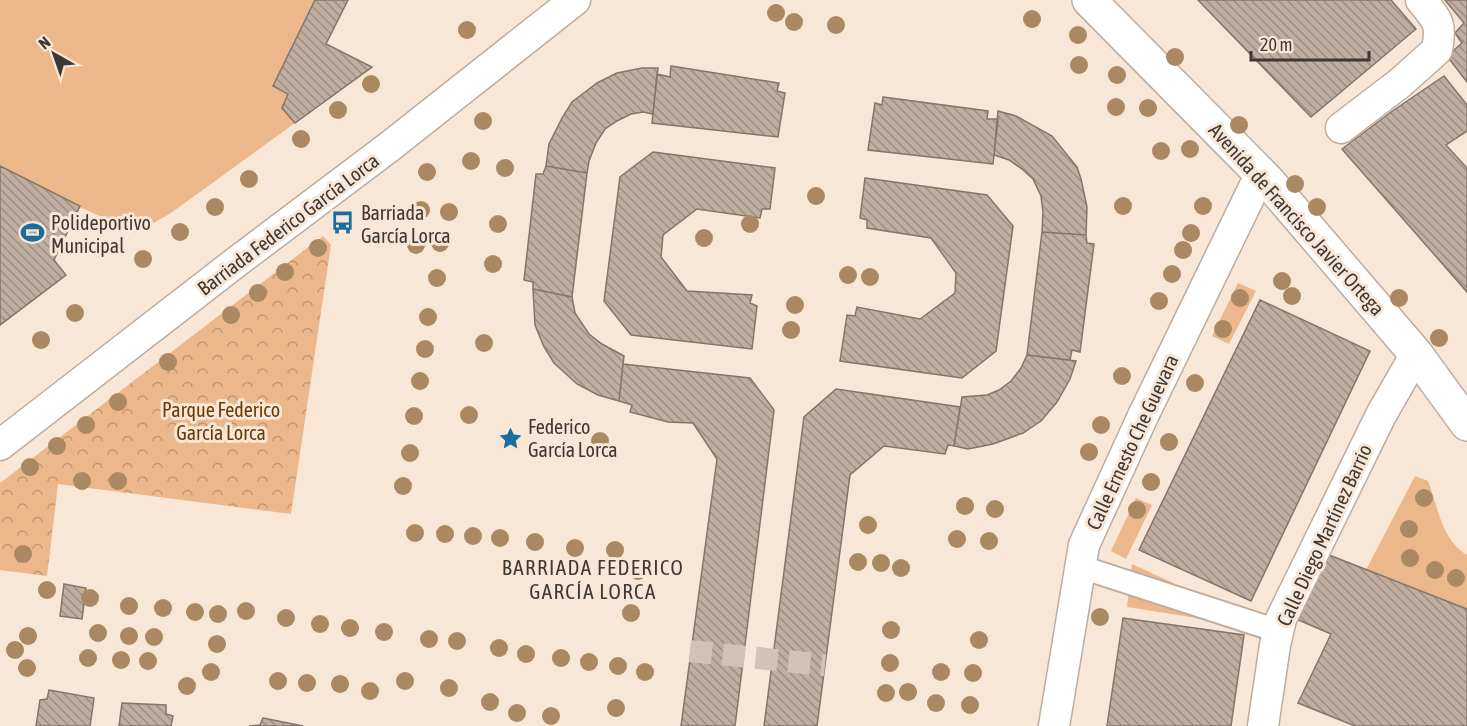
<svg xmlns="http://www.w3.org/2000/svg" width="1467" height="726" font-family="'Asap Condensed',sans-serif">
	<style>
		.park { fill: url(#park-crowns) }
		.garden { fill: #ecb78a }
		.building { fill: url(#building-back-hatch); stroke: #857568; stroke-width: 1.5 }
		.lines { fill: none; stroke-linecap: round; stroke-linejoin: round }
		.pedestrian-tunnel { stroke: #d3c3b6; stroke-width: 22; stroke-dasharray: 22 11; stroke-linecap: butt }
		.pedestrian-casing { stroke: #bead9f; stroke-width: 26 }
		.minor-casing { stroke: #bead9f; stroke-width: 33 }
		.tertiary-casing { stroke: #bead9f; stroke-width: 36 }
		.pedestrian { stroke: #fff; stroke-width: 22 }
		.minor { stroke: #fff; stroke-width: 30 }
		.tertiary { stroke: #fff; stroke-width: 33 }
		.tree { fill: #aa8861 }
		.labels { text-anchor: middle; dominant-baseline: central; stroke-width: 6; stroke-linejoin: round; paint-order: stroke }
		.poi-label { font-size: 20px; fill: #403833; stroke: #f8e6d7; text-anchor: start }
		.street-label { font-size: 20px; fill: #403833; stroke: #f8e6d7 }
		.park-label { font-size: 20px; fill: #6b3b01; stroke: #f8e6d7 }
		.neighbourhood-label { font-size: 21px; letter-spacing: 1.5px; fill: #403833; stroke: #f8e6d7 }
	</style>
	<defs>
		<pattern id="park-crowns" width="20" height="18" patternUnits="userSpaceOnUse" patternTransform="scale(1.5)"><rect width="20" height="18" fill="#ecb78a"/><path d="M2 6a3 3 0 1 1 6 0M12 15a3 3 0 1 1 6 0" fill="none" stroke="#c19671"/></pattern>
		<pattern id="building-back-hatch" width="6" height="6" patternUnits="userSpaceOnUse" patternTransform="scale(1.5)"><rect width="6" height="6" fill="#c0aea0"/><path d="M-1 5l2 2M0 0l6 6M5-1l2 2" fill="none" stroke="#9d8f83"/></pattern>
	</defs>
	<rect width="100%" height="100%" fill="#f8e6d7"/>
	<path class="park" d="M323,236L331,245L291,514L58,484L47,576L0,570V483Z"/>
	<path class="garden" d="M0,0H348L326,43L372,67L171,213L136,233L80,207L54,260L66,275L0,326Z
		M1238,283L1256,291L1229,344L1212,336Z
		M1415,476L1428,481C1438,507 1441,539 1467,555V609L1366,570Z
		M1136,498L1152,505L1126,559L1111,551Z
		M1132,564L1232,610L1229,623L1127,607Z"/>
	<path class="building" d="M315,0H348L326,44L372,67L295,123L282,108L288,94L273,86Z
		M1198,0H1391L1416,29L1311,117Z
		M1445,0H1467V82L1447,56L1462,43L1455,33L1464,23Z
		M671,66L779,83L777,91L785,93L778,137L652,123L657,74L670,77Z
		M642,68H658L653,114L643,112L631,114L617,121L605,129L596,143L589,161L587,173L546,166L549,144L562,118L572,102L597,83L617,73Z
		M1444,76L1467,105V131L1446,145L1467,168V292L1342,149L1391,112Z
		M883,97L988,111L987,119H998L993,164L868,150L875,103L882,105Z
		M998,111L1016,116L1052,136L1077,167L1081,179L1087,207L1086,235L1042,232L1043,212L1041,196L1033,179L1022,169L1009,160L994,155Z
		M653,152L775,168L770,209H762L760,218L697,209L663,235L661,257L687,291L752,295L750,303L757,306L752,349L631,335L604,301L620,177Z
		M0,166L80,206L54,260L66,275L0,325Z
		M546,166L587,173L572,297L533,289V282L524,280L536,174H543Z
		M865,178L987,195L1013,226L996,351L962,378L840,361L847,315L855,316L857,307L920,319L955,293L956,273L931,238L867,228V220L860,218Z
		M1042,232L1086,235L1087,243L1094,244L1080,352L1072,350L1070,360L1027,355Z
		M533,289L572,297L575,313L589,334L602,344L624,356L619,401L598,395L577,384L554,363L544,347L535,325Z
		M1260,300L1370,351L1251,601L1139,550Z
		M1027,355L1076,361L1070,379L1057,402L1041,421L1023,433L993,444L968,449L954,446L962,397L987,395L999,390L1011,381L1021,368Z
		M623,364L750,378L774,410L735,726H681L717,459L693,423L668,422L630,412L632,405L619,401Z
		M836,389L960,407L954,446L948,445L945,454L884,446L850,475L817,726H764L804,417Z
		M1324,553L1467,609V726H1355L1298,703L1331,634L1294,618Z
		M64,584L86,588L82,619L60,616Z
		M1123,618L1244,635L1231,726H1107Z
		M49,690L94,698L90,726H36L40,700L47,699Z
		M122,703L166,705V714L173,716L171,726H119Z
		M263,718L303,726H249L260,725Z"/>
	<g class="lines">
		<path class="pedestrian-tunnel" d="M690,651L825,665"/>
		<defs>
			<path id="pedestrian" d="M1081,567L1278,631"/>
			<path id="minor" d="M1341,128L1400,83L1437,50C1442,23 1438,21 1421,0
				M0,445L239,260L389,147L575,0
				M1054,726L1084,545L1143,416L1261,173
				M1263,726L1275,645L1281,619L1381,415L1416,354"/>
			<path id="tertiary" d="M1089,0L1267,180L1416,354L1467,424"/>
		</defs>
		<use href="#pedestrian" class="pedestrian-casing"/>
		<use href="#minor" class="minor-casing"/>
		<use href="#tertiary" class="tertiary-casing"/>
		<use href="#pedestrian" class="pedestrian"/>
		<use href="#minor" class="minor"/>
		<use href="#tertiary" class="tertiary"/>
	</g>
	<g class="tree">
		<circle cx="776" cy="13" r="9"/>
		<circle cx="1032" cy="19" r="9"/>
		<circle cx="794" cy="22" r="9"/>
		<circle cx="836" cy="25" r="9"/>
		<circle cx="467" cy="30" r="9"/>
		<circle cx="1078" cy="35" r="9"/>
		<circle cx="1175" cy="57" r="9"/>
		<circle cx="1079" cy="65" r="9"/>
		<circle cx="1117" cy="75" r="9"/>
		<circle cx="371" cy="84" r="9"/>
		<circle cx="1116" cy="107" r="9"/>
		<circle cx="1148" cy="108" r="9"/>
		<circle cx="338" cy="110" r="9"/>
		<circle cx="483" cy="121" r="9"/>
		<circle cx="1239" cy="125" r="9"/>
		<circle cx="301" cy="139" r="9"/>
		<circle cx="1190" cy="149" r="9"/>
		<circle cx="1161" cy="151" r="9"/>
		<circle cx="471" cy="161" r="9"/>
		<circle cx="505" cy="168" r="9"/>
		<circle cx="427" cy="172" r="9"/>
		<circle cx="249" cy="179" r="9"/>
		<circle cx="1295" cy="184" r="9"/>
		<circle cx="816" cy="196" r="9"/>
		<circle cx="1123" cy="206" r="9"/>
		<circle cx="1203" cy="206" r="9"/>
		<circle cx="215" cy="207" r="9"/>
		<circle cx="1317" cy="207" r="9"/>
		<circle cx="421" cy="210" r="9"/>
		<circle cx="449" cy="212" r="9"/>
		<circle cx="498" cy="224" r="9"/>
		<circle cx="750" cy="224" r="9"/>
		<circle cx="180" cy="232" r="9"/>
		<circle cx="1191" cy="233" r="9"/>
		<circle cx="704" cy="238" r="9"/>
		<circle cx="440" cy="243" r="9"/>
		<circle cx="416" cy="245" r="9"/>
		<circle cx="318" cy="248" r="9"/>
		<circle cx="1183" cy="250" r="9"/>
		<circle cx="143" cy="259" r="9"/>
		<circle cx="493" cy="264" r="9"/>
		<circle cx="285" cy="272" r="9"/>
		<circle cx="1172" cy="274" r="9"/>
		<circle cx="848" cy="275" r="9"/>
		<circle cx="870" cy="277" r="9"/>
		<circle cx="437" cy="278" r="9"/>
		<circle cx="1282" cy="281" r="9"/>
		<circle cx="258" cy="293" r="9"/>
		<circle cx="1292" cy="296" r="9"/>
		<circle cx="1240" cy="298" r="9"/>
		<circle cx="1399" cy="298" r="9"/>
		<circle cx="1159" cy="301" r="9"/>
		<circle cx="795" cy="305" r="9"/>
		<circle cx="75" cy="313" r="9"/>
		<circle cx="231" cy="315" r="9"/>
		<circle cx="428" cy="317" r="9"/>
		<circle cx="1223" cy="329" r="9"/>
		<circle cx="791" cy="330" r="9"/>
		<circle cx="1439" cy="338" r="9"/>
		<circle cx="41" cy="340" r="9"/>
		<circle cx="484" cy="343" r="9"/>
		<circle cx="425" cy="349" r="9"/>
		<circle cx="168" cy="362" r="9"/>
		<circle cx="1122" cy="376" r="9"/>
		<circle cx="420" cy="381" r="9"/>
		<circle cx="1195" cy="383" r="9"/>
		<circle cx="118" cy="402" r="9"/>
		<circle cx="469" cy="415" r="9"/>
		<circle cx="414" cy="416" r="9"/>
		<circle cx="86" cy="425" r="9"/>
		<circle cx="1101" cy="425" r="9"/>
		<circle cx="600" cy="441" r="9"/>
		<circle cx="1169" cy="442" r="9"/>
		<circle cx="57" cy="446" r="9"/>
		<circle cx="1089" cy="452" r="9"/>
		<circle cx="410" cy="453" r="9"/>
		<circle cx="30" cy="467" r="9"/>
		<circle cx="82" cy="481" r="9"/>
		<circle cx="118" cy="481" r="9"/>
		<circle cx="1151" cy="482" r="9"/>
		<circle cx="403" cy="486" r="9"/>
		<circle cx="1424" cy="498" r="9"/>
		<circle cx="965" cy="506" r="9"/>
		<circle cx="995" cy="509" r="9"/>
		<circle cx="1137" cy="510" r="9"/>
		<circle cx="868" cy="525" r="9"/>
		<circle cx="1409" cy="529" r="9"/>
		<circle cx="415" cy="533" r="9"/>
		<circle cx="445" cy="534" r="9"/>
		<circle cx="473" cy="536" r="9"/>
		<circle cx="500" cy="538" r="9"/>
		<circle cx="957" cy="539" r="9"/>
		<circle cx="989" cy="541" r="9"/>
		<circle cx="535" cy="542" r="9"/>
		<circle cx="575" cy="548" r="9"/>
		<circle cx="615" cy="550" r="9"/>
		<circle cx="23" cy="554" r="9"/>
		<circle cx="1410" cy="558" r="9"/>
		<circle cx="858" cy="562" r="9"/>
		<circle cx="881" cy="563" r="9"/>
		<circle cx="901" cy="568" r="9"/>
		<circle cx="1435" cy="570" r="9"/>
		<circle cx="638" cy="571" r="9"/>
		<circle cx="1456" cy="578" r="9"/>
		<circle cx="47" cy="590" r="9"/>
		<circle cx="90" cy="598" r="9"/>
		<circle cx="129" cy="606" r="9"/>
		<circle cx="163" cy="608" r="9"/>
		<circle cx="246" cy="611" r="9"/>
		<circle cx="195" cy="612" r="9"/>
		<circle cx="631" cy="613" r="9"/>
		<circle cx="218" cy="614" r="9"/>
		<circle cx="1100" cy="617" r="9"/>
		<circle cx="286" cy="618" r="9"/>
		<circle cx="320" cy="624" r="9"/>
		<circle cx="350" cy="628" r="9"/>
		<circle cx="891" cy="630" r="9"/>
		<circle cx="384" cy="632" r="9"/>
		<circle cx="98" cy="633" r="9"/>
		<circle cx="28" cy="636" r="9"/>
		<circle cx="129" cy="636" r="9"/>
		<circle cx="154" cy="637" r="9"/>
		<circle cx="429" cy="639" r="9"/>
		<circle cx="979" cy="640" r="9"/>
		<circle cx="457" cy="641" r="9"/>
		<circle cx="217" cy="644" r="9"/>
		<circle cx="499" cy="648" r="9"/>
		<circle cx="15" cy="650" r="9"/>
		<circle cx="526" cy="654" r="9"/>
		<circle cx="88" cy="658" r="9"/>
		<circle cx="561" cy="658" r="9"/>
		<circle cx="121" cy="660" r="9"/>
		<circle cx="148" cy="661" r="9"/>
		<circle cx="589" cy="662" r="9"/>
		<circle cx="890" cy="663" r="9"/>
		<circle cx="618" cy="666" r="9"/>
		<circle cx="27" cy="668" r="9"/>
		<circle cx="211" cy="672" r="9"/>
		<circle cx="645" cy="672" r="9"/>
		<circle cx="941" cy="672" r="9"/>
		<circle cx="973" cy="673" r="9"/>
		<circle cx="278" cy="681" r="9"/>
		<circle cx="405" cy="681" r="9"/>
		<circle cx="307" cy="683" r="9"/>
		<circle cx="340" cy="684" r="9"/>
		<circle cx="187" cy="686" r="9"/>
		<circle cx="449" cy="688" r="9"/>
		<circle cx="370" cy="691" r="9"/>
		<circle cx="908" cy="692" r="9"/>
		<circle cx="886" cy="693" r="9"/>
		<circle cx="490" cy="702" r="9"/>
		<circle cx="936" cy="703" r="9"/>
		<circle cx="970" cy="705" r="9"/>
		<circle cx="616" cy="708" r="9"/>
		<circle cx="517" cy="713" r="9"/>
		<circle cx="551" cy="716" r="9"/>
	</g>
	<defs>
		<symbol id="bus-bare" viewBox="-9 -9 18 18"><path d="M-5-6H5V4H4V6H2V4H-2V6H-4V4H-5ZM-3.5-4V0h7V-4ZM-3.5 1.2v1.5H-2V1.2ZM2 1.2v1.5H3.5V1.2Z" fill="#1a6e9f" stroke="#f8e6d7" stroke-width="2.5" paint-order="stroke"/></symbol>
		<symbol id="stadium-bare" viewBox="-9 -9 18 18"><path d="M0-5a6.5 5 0 1 0 0 10a6.5 5 0 1 0 0-10ZM-3.5-1.8h7v3.6h-7Z" fill="#1a6e9f" stroke="#f8e6d7" stroke-width="2.5" paint-order="stroke"/></symbol>
		<symbol id="sight-bare" viewBox="-9 -9 18 18"><path d="M0-6L1.8-2.2L6-1.7L2.9 1.2L3.7 5.4L0 3.3L-3.7 5.4L-2.9 1.2L-6-1.7L-1.8-2.2Z" fill="#1a6e9f" stroke="#f8e6d7" stroke-width="2.5" paint-order="stroke"/></symbol>
	</defs>
	<g fill-rule="evenodd">
		<use href="#bus-bare" x="326" y="206" width="33" height="33"/>
		<use href="#stadium-bare" x="16" y="216" width="33" height="33"/>
		<use href="#sight-bare" x="494" y="422" width="33" height="33"/>
	</g>
	<g class="labels">
		<g class="poi-label">
			<text x="361" y="212">Barriada<tspan x="361" dy="23">García Lorca</tspan></text>
			<text x="51" y="222">Polideportivo<tspan x="51" dy="23">Municipal</tspan></text>
			<text x="528" y="426">Federico<tspan x="528" dy="23">García Lorca</tspan></text>
		</g>
		<g class="street-label">
			<text transform="translate(1297 219) rotate(48)">Avenida de Francisco Javier Ortega</text>
			<text transform="translate(288 224) rotate(-37)">Barriada Federico García Lorca</text>
			<text transform="translate(1132 442) rotate(-65)">Calle Ernesto Che Guevara</text>
			<text transform="translate(1324 535) rotate(-65)">Calle Diego Martínez Barrio</text>
		</g>
		<g class="park-label">
			<text x="221" y="409">Parque Federico<tspan x="221" dy="23">García Lorca</tspan></text>
		</g>
		<g class="neighbourhood-label">
			<text x="593" y="567">BARRIADA FEDERICO<tspan x="593" dy="24">GARCÍA LORCA</tspan></text>
		</g>
	</g>
	<g transform="translate(54 54) rotate(320)" stroke="#f8e6d7" stroke-width="4.5" paint-order="stroke">
	<path d="M0-4.5L10 22L0 15L-10 22Z" fill="#403833"/>
	<text y="-9" font-size="16" font-weight="bold" text-anchor="middle" fill="#403833">N</text>
	</g>
	<path d="M1251 51v9h118v-9" fill="none" stroke="#403833" stroke-width="3"/>
	<text x="1260" y="51" font-size="18" fill="#403833" stroke="#f8e6d7" stroke-width="4.5" paint-order="stroke">20 m</text>
</svg>
